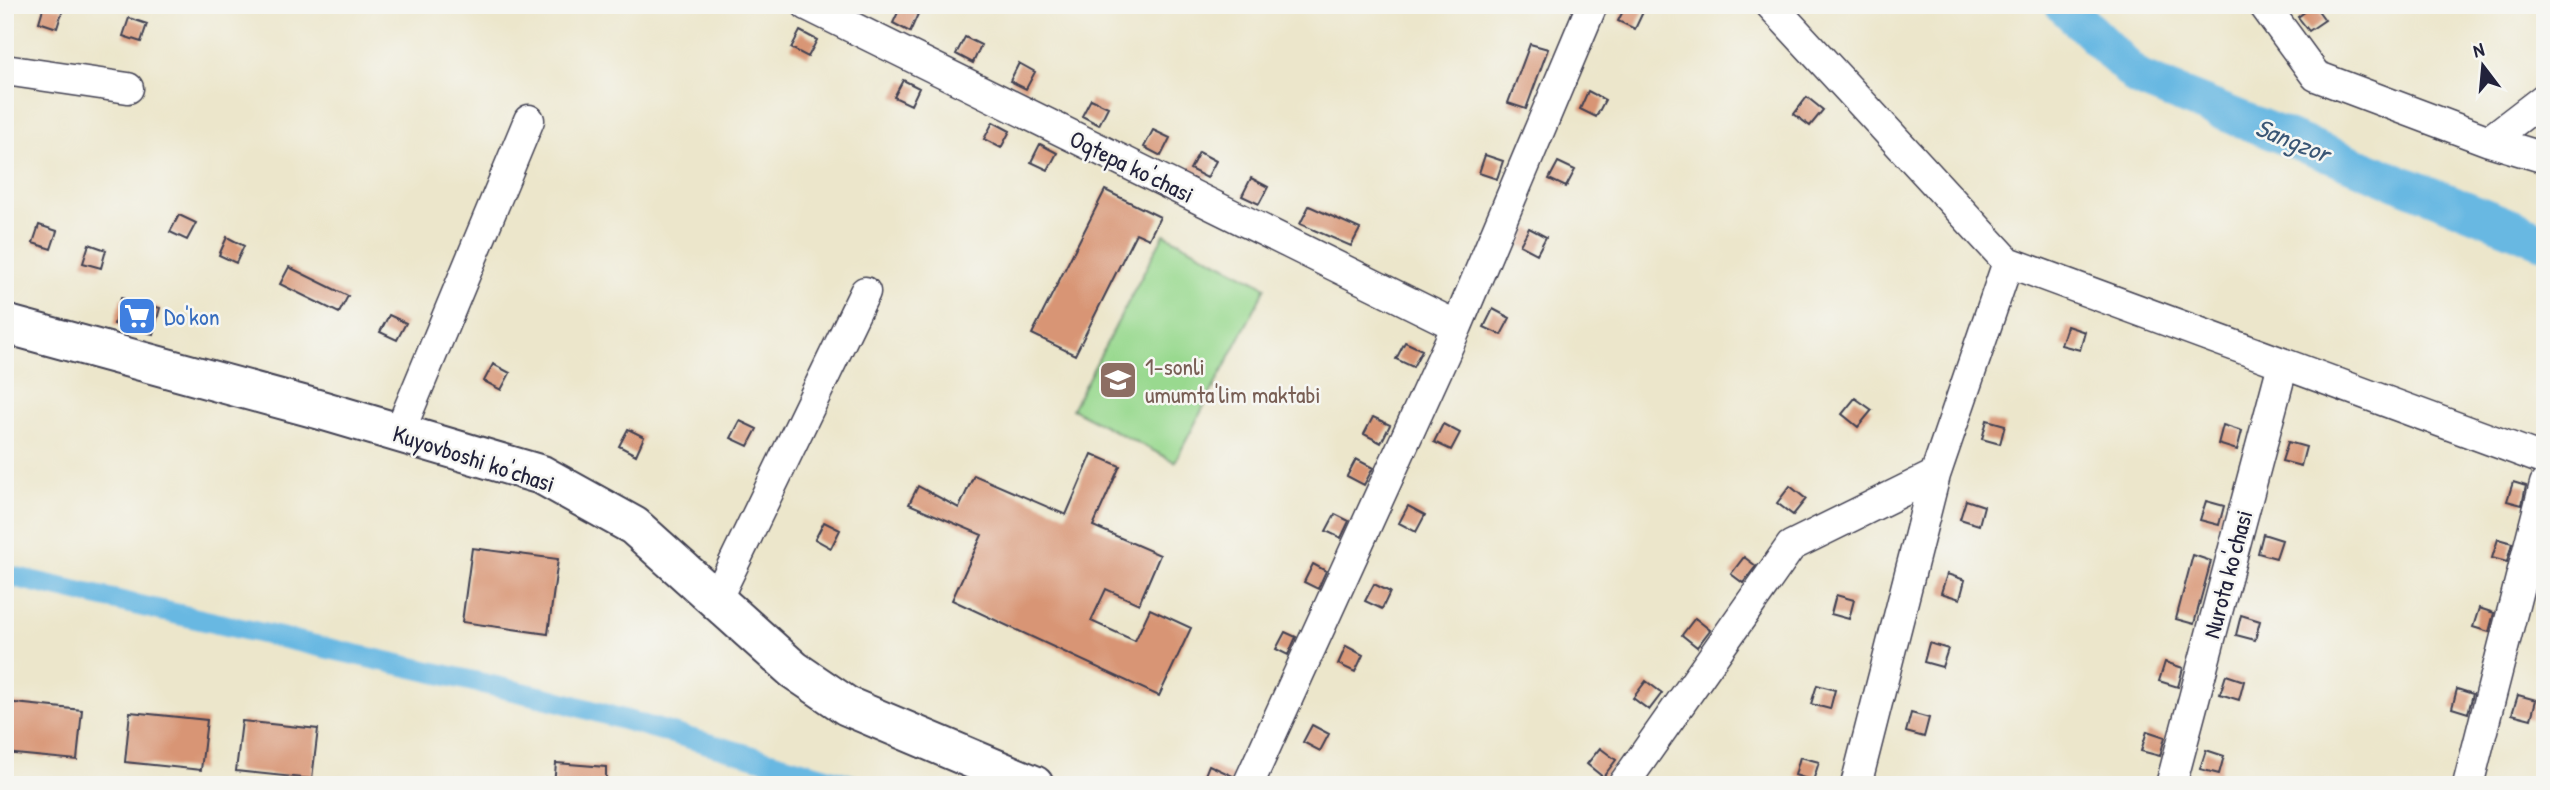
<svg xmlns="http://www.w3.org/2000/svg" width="2550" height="790" font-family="'Patrick Hand',sans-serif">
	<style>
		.green { fill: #99d98f; stroke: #5e7e65; stroke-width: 2 }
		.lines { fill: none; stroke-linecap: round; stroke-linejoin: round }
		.canal { stroke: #67b8e2; stroke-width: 21 }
		.river { stroke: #67b8e2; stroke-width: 37 }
		.building { fill: #d89574 }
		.minor-casing { stroke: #403f51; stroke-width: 33 }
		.major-casing { stroke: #403f51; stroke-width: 42 }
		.minor { stroke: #fff; stroke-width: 30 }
		.major { stroke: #fff; stroke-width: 38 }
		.labels { text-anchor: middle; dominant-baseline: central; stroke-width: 5; stroke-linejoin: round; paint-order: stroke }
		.street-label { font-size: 24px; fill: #22223b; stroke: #f6f6f2 }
		.shop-label { font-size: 24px; fill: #366cbe; stroke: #f6f6f2; text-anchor: start }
		.education-label { font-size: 24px; fill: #785e54; stroke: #f6f6f2; text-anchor: start }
		.water-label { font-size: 26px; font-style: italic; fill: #3a5675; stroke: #f6f6f2 }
	</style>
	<rect width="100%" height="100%" fill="#f6f6f2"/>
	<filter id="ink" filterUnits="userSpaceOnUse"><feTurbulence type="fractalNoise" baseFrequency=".0143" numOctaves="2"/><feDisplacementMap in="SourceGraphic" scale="14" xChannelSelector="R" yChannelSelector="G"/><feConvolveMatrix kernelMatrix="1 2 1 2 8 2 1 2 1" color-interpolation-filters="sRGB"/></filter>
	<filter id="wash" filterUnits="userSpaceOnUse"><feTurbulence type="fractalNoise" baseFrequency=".00686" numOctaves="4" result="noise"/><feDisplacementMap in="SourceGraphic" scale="28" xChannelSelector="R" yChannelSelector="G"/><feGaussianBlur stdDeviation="1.57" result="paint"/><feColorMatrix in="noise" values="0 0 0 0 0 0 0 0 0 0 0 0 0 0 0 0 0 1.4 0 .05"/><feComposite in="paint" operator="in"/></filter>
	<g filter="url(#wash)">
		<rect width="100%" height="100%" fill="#ece6cb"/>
		<path class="green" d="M1164,234L1266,287L1175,462L1072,409Z"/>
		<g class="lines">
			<path class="canal" d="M5,575L555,700L853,785"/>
			<path class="river" d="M2063,5L2138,78L2545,241"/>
		</g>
		<g id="blocks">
			<path class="building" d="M44,5L63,9L57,28L39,22Z
				M1626,5L1643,12L1635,29L1618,21Z
				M2314,5L2325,20L2309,31L2298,17Z
				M901,6L918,14L910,32L893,23Z
				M129,18L147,24L141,42L123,36Z
				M800,31L817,40L808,57L791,48Z
				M965,37L981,45L973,63L956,54Z
				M1530,44L1548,49L1526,109L1508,103Z
				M1019,63L1035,72L1026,89L1010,81Z
				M903,80L919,88L911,105L894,97Z
				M1588,91L1605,100L1596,117L1580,109Z
				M1807,97L1823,110L1810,126L1794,114Z
				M1091,99L1108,107L1099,125L1082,116Z
				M993,122L1010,131L1001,148L984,139Z
				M1153,130L1170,138L1161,156L1144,147Z
				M1040,144L1057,153L1048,170L1031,162Z
				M1199,152L1216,161L1207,178L1190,169Z
				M1485,155L1503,161L1497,179L1479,173Z
				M1558,162L1575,170L1566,187L1549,179Z
				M1251,178L1268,187L1259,204L1242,196Z
				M1105,190L1160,217L1149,239L1136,233L1075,355L1032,334Z
				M1309,206L1360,229L1351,246L1300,224Z
				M179,215L196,223L187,240L170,232Z
				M39,225L57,231L51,249L33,243Z
				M1529,228L1546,237L1537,254L1520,245Z
				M227,237L244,246L236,263L219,255Z
				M89,244L106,250L101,268L83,263Z
				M289,267L348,296L339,313L280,284Z
				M121,298L160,308L153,334L114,324Z
				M1493,309L1510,318L1501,335L1484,327Z
				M389,315L406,323L397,340L380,332Z
				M2067,326L2085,332L2080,350L2061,345Z
				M1405,342L1422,350L1413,367L1396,359Z
				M493,364L510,373L501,390L484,381Z
				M1855,398L1872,410L1858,427L1842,414Z
				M1373,417L1390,425L1381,443L1364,434Z
				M1987,420L2005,425L2000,444L1982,439Z
				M740,421L757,429L748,446L731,438Z
				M1443,424L1460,433L1451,450L1434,442Z
				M2223,425L2242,431L2237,450L2218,444Z
				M628,429L644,437L636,455L619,446Z
				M2288,442L2306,447L2301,466L2282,461Z
				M1092,454L1120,466L1093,526L1160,555L1139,604L1106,589L1091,621L1135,641L1150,609L1191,628L1159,696L952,600L982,535L909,504L918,486L959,508L974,475L1066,515Z
				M1356,459L1373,468L1364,485L1347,476Z
				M2513,482L2526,486L2522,505L2507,501Z
				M1790,486L1806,499L1793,515L1777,503Z
				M1966,500L1984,506L1979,525L1960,519Z
				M2206,501L2224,506L2219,525L2200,520Z
				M1408,506L1425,515L1416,532L1399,523Z
				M1335,514L1349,521L1341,538L1326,531Z
				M824,522L840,530L831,548L815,539Z
				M2263,534L2282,540L2276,558L2258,553Z
				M2498,539L2512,543L2507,562L2492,558Z
				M472,548L558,559L548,634L462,622Z
				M2193,555L2211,561L2194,624L2176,619Z
				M1744,557L1756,566L1743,583L1731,574Z
				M1313,564L1326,571L1318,589L1304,582Z
				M1947,574L1965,580L1960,599L1941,593Z
				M1374,584L1390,592L1382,609L1365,601Z
				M1836,595L1854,600L1849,619L1831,614Z
				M2479,608L2494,613L2489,632L2473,627Z
				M2241,615L2260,621L2255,640L2236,635Z
				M1695,618L1710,630L1697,647L1682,635Z
				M1285,632L1296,637L1288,655L1276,649Z
				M1929,643L1948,649L1942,667L1924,662Z
				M1346,646L1363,655L1355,672L1338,664Z
				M2165,662L2183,668L2178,687L2159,681Z
				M2226,675L2244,681L2239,700L2220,694Z
				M1646,681L1662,693L1649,710L1633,698Z
				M1817,685L1835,690L1830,709L1811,704Z
				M2457,689L2473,694L2468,713L2452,708Z
				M2518,695L2536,700L2531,719L2512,714Z
				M5,702L82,710L77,760L5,753Z
				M130,712L207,720L201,770L125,762Z
				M1911,713L1929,718L1924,737L1906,732Z
				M242,721L318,729L312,779L236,771Z
				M1312,725L1329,734L1320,751L1303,742Z
				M2147,731L2165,737L2160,756L2141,751Z
				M1600,748L1616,760L1603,777L1587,764Z
				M2206,750L2224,756L2219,774L2200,769Z
				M1800,757L1819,762L1813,781L1795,775Z
				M556,763L606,767V785H554Z
				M1209,765L1233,776L1231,785H1201Z"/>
		</g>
	</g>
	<g filter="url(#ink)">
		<use href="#blocks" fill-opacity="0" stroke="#403f51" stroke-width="2"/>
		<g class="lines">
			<defs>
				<path id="minor" d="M807,5L1457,326
					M1771,5L2008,262L2545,460
					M2264,5L2316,76L2489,141
					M5,70L128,88
					M2545,98L2489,141L2545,158
					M399,433L529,120
					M716,600L865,292
					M1248,785L1457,326L1592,5
					M1623,785L1791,546L1935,475
					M1856,785L1935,475L2008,262
					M2171,785L2283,364
					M2468,785L2545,484"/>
				<path id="major" d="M5,324L321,410L542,475L634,526L794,670L847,706L1034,785"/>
			</defs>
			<use href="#minor" class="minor-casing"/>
			<use href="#major" class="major-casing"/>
			<use href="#minor" class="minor"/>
			<use href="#major" class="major"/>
		</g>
	</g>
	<defs>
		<symbol id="supermarket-square" viewBox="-11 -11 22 22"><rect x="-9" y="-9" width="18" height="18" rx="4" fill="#3f7fe0" stroke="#f6f6f2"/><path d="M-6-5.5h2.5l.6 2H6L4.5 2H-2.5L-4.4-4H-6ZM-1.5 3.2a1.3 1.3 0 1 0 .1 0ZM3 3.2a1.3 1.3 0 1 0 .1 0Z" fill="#fff"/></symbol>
		<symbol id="school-square" viewBox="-11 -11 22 22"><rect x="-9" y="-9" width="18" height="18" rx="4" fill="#8d6e63" stroke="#f6f6f2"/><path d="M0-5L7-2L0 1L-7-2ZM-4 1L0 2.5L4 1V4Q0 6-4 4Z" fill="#fff"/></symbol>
	</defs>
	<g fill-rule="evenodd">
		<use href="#supermarket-square" x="115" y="294" width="44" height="44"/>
		<use href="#school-square" x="1096" y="358" width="44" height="44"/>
	</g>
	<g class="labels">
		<g class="street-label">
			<text transform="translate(1132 166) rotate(26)">Oqtepa ko'chasi</text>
			<text transform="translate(474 458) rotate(18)">Kuyovboshi ko'chasi</text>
			<text transform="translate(2227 574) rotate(-75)">Nurota ko'chasi</text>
		</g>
		<g class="shop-label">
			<text x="164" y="316">Do'kon</text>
		</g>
		<g class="education-label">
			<text x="1145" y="366">1-sonli<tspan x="1145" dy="28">umumta'lim maktabi</tspan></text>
		</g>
		<g class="water-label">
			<text transform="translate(2293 140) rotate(22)">Sangzor</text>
		</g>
	</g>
	<rect width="2550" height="790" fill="none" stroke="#f6f6f2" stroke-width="28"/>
	<g transform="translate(2483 66) rotate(344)" stroke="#f6f6f2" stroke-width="5" paint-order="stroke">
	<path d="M0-5L12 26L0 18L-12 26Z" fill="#22223b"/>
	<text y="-10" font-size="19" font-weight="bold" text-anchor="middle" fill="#22223b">N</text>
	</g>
</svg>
